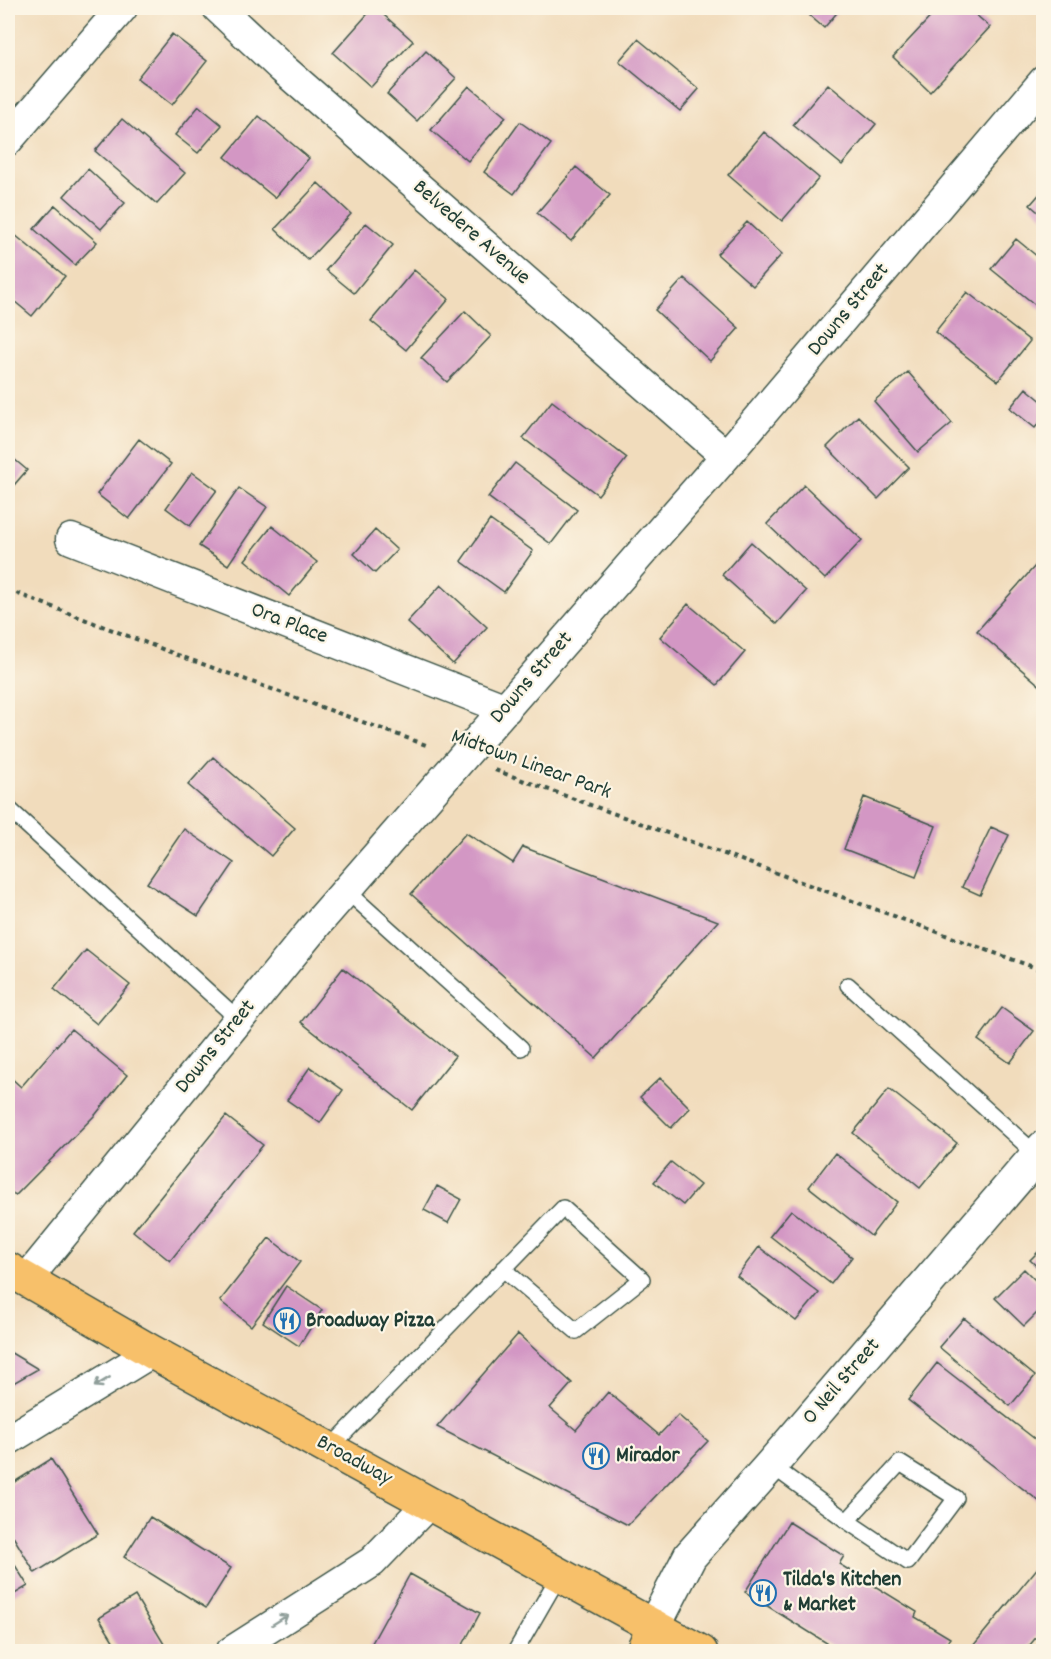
<svg xmlns="http://www.w3.org/2000/svg" width="1051" height="1659" font-family="Dekko,sans-serif">
	<style>
		.building { fill: #d397c4 }
		.lines { fill: none; stroke-linecap: round; stroke-linejoin: round }
		.service-casing { stroke: #3e5548; stroke-width: 18 }
		.minor-casing { stroke: #3e5548; stroke-width: 33 }
		.tertiary-casing { stroke: #3e5548; stroke-width: 36 }
		.primary-casing { stroke: #3e5548; stroke-width: 36 }
		.trunk-casing { stroke: #3e5548; stroke-width: 36 }
		.path { stroke: #3e5548; stroke-width: 4; stroke-dasharray: 4.5 4.5; stroke-linecap: butt }
		.service { stroke: #fff; stroke-width: 15 }
		.minor { stroke: #fff; stroke-width: 30 }
		.tertiary { stroke: #fff; stroke-width: 33 }
		.primary { stroke: #f7c06b; stroke-width: 33 }
		.trunk { stroke: #f7c06b; stroke-width: 33 }
		.oneway { stroke: #8f9e9a }
		.labels { text-anchor: middle; dominant-baseline: central; stroke-width: 4.5; stroke-linejoin: round; paint-order: stroke }
		.street-label { font-size: 22px; fill: #1f3d34; stroke: #fcf5e5 }
		.poi-label { font-size: 22px; font-weight: bold; fill: #1f3d34; stroke: #fcf5e5; text-anchor: start }
	</style>
	<rect width="100%" height="100%" fill="#fcf5e5"/>
	<filter id="ink" filterUnits="userSpaceOnUse"><feTurbulence type="fractalNoise" baseFrequency=".0167" numOctaves="2"/><feDisplacementMap in="SourceGraphic" scale="12" xChannelSelector="R" yChannelSelector="G"/><feConvolveMatrix kernelMatrix="1 2 1 2 8 2 1 2 1" color-interpolation-filters="sRGB"/></filter>
	<filter id="wash" filterUnits="userSpaceOnUse"><feTurbulence type="fractalNoise" baseFrequency=".008" numOctaves="4" result="noise"/><feDisplacementMap in="SourceGraphic" scale="24" xChannelSelector="R" yChannelSelector="G"/><feGaussianBlur stdDeviation="1.35" result="paint"/><feColorMatrix in="noise" values="0 0 0 0 0 0 0 0 0 0 0 0 0 0 0 0 0 1.4 0 .05"/><feComposite in="paint" operator="in"/></filter>
	<g filter="url(#wash)">
		<rect width="100%" height="100%" fill="#f1dcbc"/>
		<g id="blocks">
			<path class="building" d="M373,8H376L413,41L371,87L333,53Z
				M803,8H841L824,28L802,9Z
				M939,8H968L990,27L930,92L893,57Z
				M172,34L207,61L172,105L137,78Z
				M638,39L699,89L680,111L619,61Z
				M426,51L456,78L417,121L387,94Z
				M828,84L876,124L842,165L793,125Z
				M469,86L506,117L468,161L431,130Z
				M199,106L222,125L198,153L175,135Z
				M259,116L309,158L275,198L225,157Z
				M122,119L185,173L157,204L95,151Z
				M520,122L551,144L514,194L484,172Z
				M764,132L819,178L782,221L728,175Z
				M576,167L610,195L571,241L537,213Z
				M88,169L125,203L101,229L64,196Z
				M318,183L351,214L308,260L275,229Z
				M1044,189V217L1030,205Z
				M55,205L97,242L75,265L34,229Z
				M747,222L782,254L753,286L717,254Z
				M366,223L393,245L354,293L326,270Z
				M15,235L65,276L32,316L8,296V243Z
				M1016,239L1044,262V312L991,269Z
				M414,270L449,299L406,350L371,321Z
				M684,278L739,328L710,361L655,310Z
				M967,292L1030,341L998,381L935,332Z
				M465,311L491,336L447,382L421,358Z
				M908,372L952,423L918,452L874,401Z
				M1026,388L1044,403V417L1035,428L1010,408Z
				M552,401L627,458L598,495L523,438Z
				M858,416L909,467L878,499L827,447Z
				M139,439L171,464L129,519L97,494Z
				M8,454L27,470L14,485L8,478Z
				M515,463L577,510L551,544L488,497Z
				M192,472L217,490L190,526L166,508Z
				M804,485L862,540L825,579L767,524Z
				M239,488L267,507L228,565L199,546Z
				M490,520L533,551L504,592L461,561Z
				M272,526L317,562L289,596L245,560Z
				M375,530L397,550L375,573L354,554Z
				M751,542L806,591L777,624L722,575Z
				M1044,556V689L977,631Z
				M441,585L487,627L453,664L407,622Z
				M688,604L745,652L717,685L660,637Z
				M213,757L295,828L271,856L188,785Z
				M864,797L936,826L916,877L844,849Z
				M991,827L1009,835L980,895L962,887Z
				M184,829L234,863L198,916L147,883Z
				M466,833L513,863L523,847L718,921L596,1058L411,894Z
				M86,950L130,985L97,1024L54,989Z
				M343,968L455,1056L412,1110L301,1022Z
				M1002,1008L1034,1031L1010,1063L978,1040Z
				M71,1029L127,1075L96,1114L16,1195L8,1191V1075L21,1087Z
				M310,1067L343,1090L320,1123L287,1100Z
				M660,1078L690,1108L671,1128L640,1097Z
				M889,1089L957,1143L920,1188L853,1133Z
				M226,1116L263,1145L170,1261L133,1231Z
				M835,1153L897,1202L871,1236L809,1187Z
				M671,1162L700,1185L683,1205L654,1182Z
				M437,1186L461,1199L448,1223L424,1210Z
				M791,1210L852,1257L831,1284L770,1236Z
				M269,1238L300,1262L251,1326L220,1301Z
				M1044,1246V1273L1030,1260Z
				M759,1247L819,1293L796,1321L737,1276Z
				M1024,1269L1044,1289V1306L1024,1326L995,1298Z
				M286,1286L322,1310L299,1346L263,1322Z
				M964,1318L1035,1376L1010,1406L939,1347Z
				M518,1334L572,1383L550,1408L576,1430L608,1392L659,1435L678,1415L708,1441L628,1525L437,1427Z
				M8,1351L38,1369L8,1386Z
				M937,1363L1044,1446V1505L908,1400Z
				M51,1459L98,1534L35,1573L8,1528V1486Z
				M150,1517L231,1568L206,1608L124,1557Z
				M789,1522L844,1556L839,1564L917,1612L915,1617L950,1638L941,1652H841L745,1592Z
				M8,1554L28,1586L8,1598Z
				M1044,1560V1628L1024,1652H968Z
				M410,1574L480,1613L459,1652H367Z
				M135,1596L164,1644L152,1652H120L99,1618Z"/>
		</g>
	</g>
	<g filter="url(#ink)">
		<use href="#blocks" fill-opacity="0" stroke="#3e5548" stroke-width="1.5"/>
		<g class="lines">
			<defs>
				<path id="service" d="M8,808L239,1020
					M347,891L521,1048
					M848,985L1037,1155
					M330,1448L563,1208L642,1279L576,1331L503,1269
					M771,1465L847,1521L908,1562L956,1498L900,1463L847,1521
					M515,1652L560,1574"/>
				<path id="minor" d="M218,8L282,68L726,456
					M8,140L122,8
					M71,539L506,709
					M26,1280L316,925L726,456L1044,81
					M8,1440L152,1352
					M231,1652L372,1562L429,1503"/>
				<path id="tertiary" d="M654,1626L690,1556L771,1465L1044,1147"/>
				<path id="primary" d="M642,1652L654,1626"/>
				<path id="trunk" d="M8,1269L152,1352L701,1652"/>
			</defs>
			<use href="#service" class="service-casing"/>
			<use href="#minor" class="minor-casing"/>
			<use href="#tertiary" class="tertiary-casing"/>
			<use href="#primary" class="primary-casing"/>
			<use href="#trunk" class="trunk-casing"/>
			<path class="path" d="M8,590L183,657L429,746
				M495,770L1044,971"/>
			<use href="#service" class="service"/>
			<use href="#minor" class="minor"/>
			<use href="#tertiary" class="tertiary"/>
			<use href="#primary" class="primary"/>
			<use href="#trunk" class="trunk"/>
		</g>
		<defs><path id="oneway-shaft" d="M-6 0H5M1.5-3L5.5 0L1.5 3" fill="none" stroke-width="1.6" stroke-linecap="round" stroke-linejoin="round" transform="scale(1.5)"/></defs>
		<g class="oneway">
			<use href="#oneway-shaft" transform="translate(102 1382) rotate(149)"/>
			<use href="#oneway-shaft" transform="translate(280 1620) rotate(-32)"/>
		</g>
	</g>
	<defs>
		<symbol id="restaurant-ring" viewBox="-11 -11 22 22"><circle r="9.5" fill="#fcf5e5" stroke="#1f6fb2" stroke-width="1.5"/><path d="M-5-6h1v4h1v-4h1v4h1v-4h1v5L-1.5 .5V6h-2V.5L-5-1ZM5-6V6H3V1.5H1.5Q1.5-4 5-6Z" fill="#1f6fb2"/></symbol>
	</defs>
	<g fill-rule="evenodd">
		<use href="#restaurant-ring" x="272" y="1306" width="30" height="30"/>
		<use href="#restaurant-ring" x="581" y="1441" width="30" height="30"/>
		<use href="#restaurant-ring" x="748" y="1578" width="30" height="30"/>
	</g>
	<g class="labels">
		<g class="street-label">
			<text transform="translate(471 233) rotate(41)">Belvedere Avenue</text>
			<text transform="translate(849 310) rotate(-50)">Downs Street</text>
			<text transform="translate(289 624) rotate(21)">Ora Place</text>
			<text transform="translate(532 678) rotate(-49)">Downs Street</text>
			<text transform="translate(531 765) rotate(20)">Midtown Linear Park</text>
			<text transform="translate(216 1047) rotate(-51)">Downs Street</text>
			<text transform="translate(842 1382) rotate(-49)">O Neil Street</text>
			<text transform="translate(354 1461) rotate(29)">Broadway</text>
		</g>
		<g class="poi-label">
			<text x="306" y="1321">Broadway Pizza</text>
			<text x="616" y="1456">Mirador</text>
			<text x="783" y="1580">Tilda's Kitchen<tspan x="783" dy="25">&amp; Market</tspan></text>
		</g>
	</g>
	<rect width="1051" height="1659" fill="none" stroke="#fcf5e5" stroke-width="30"/>
</svg>
